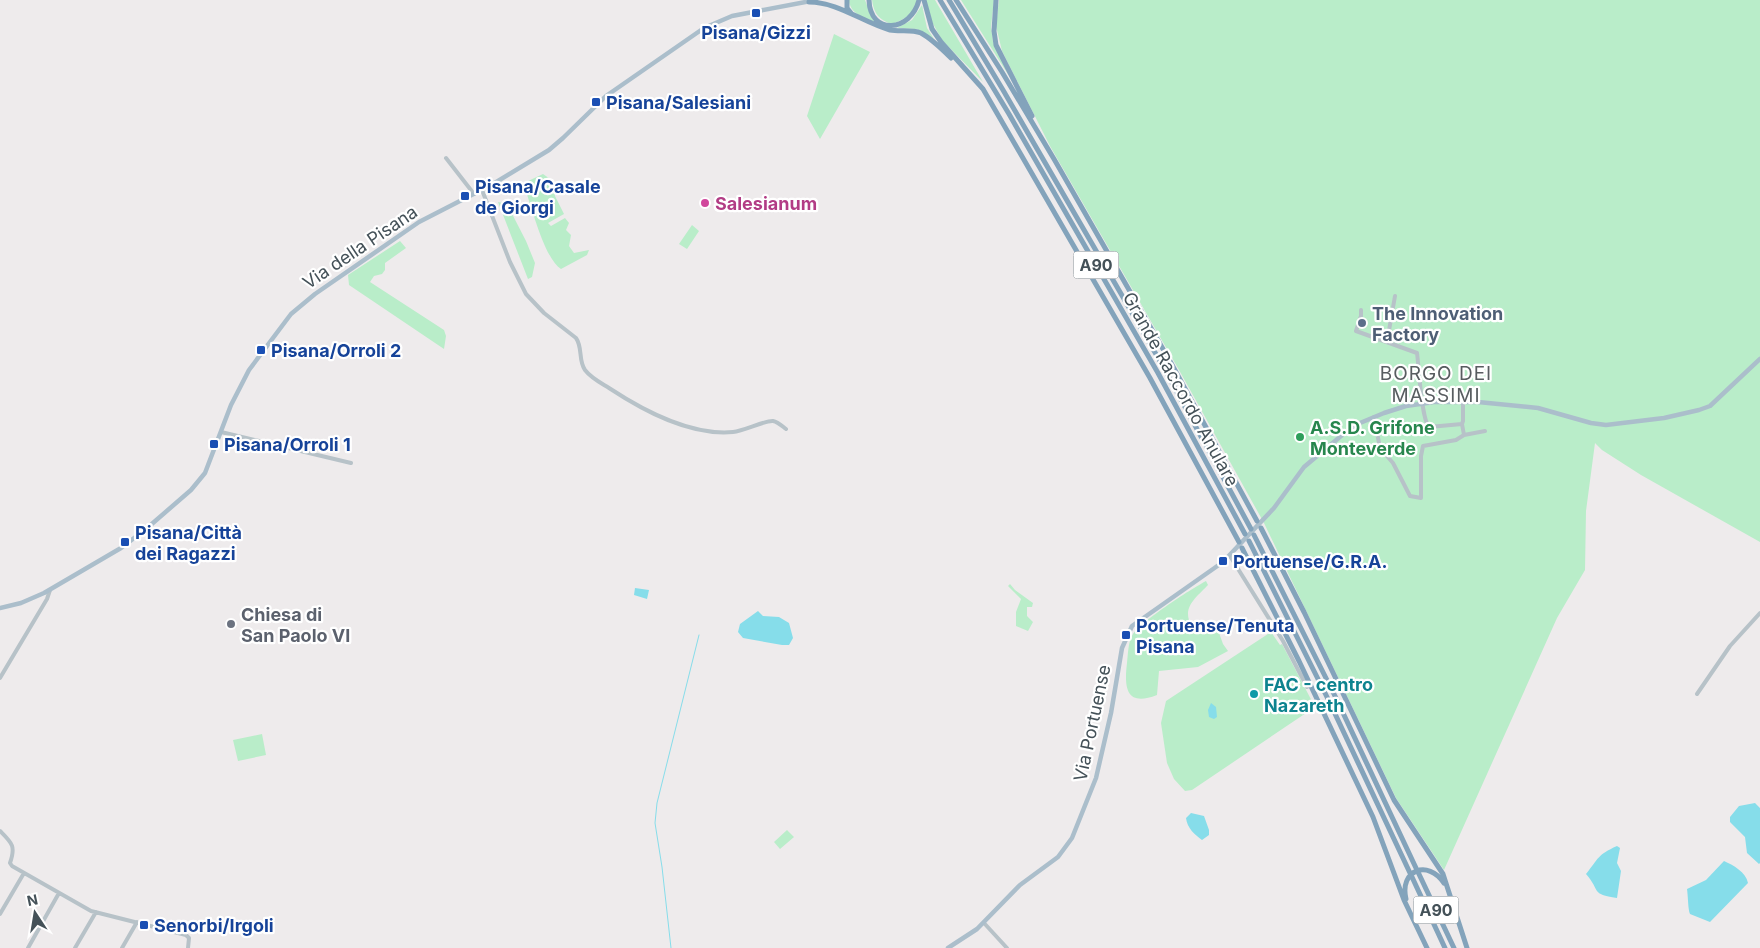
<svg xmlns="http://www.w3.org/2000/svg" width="1760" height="948" font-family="Inter,sans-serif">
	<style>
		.green { fill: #b9edc9 }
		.water { fill: #86ddea }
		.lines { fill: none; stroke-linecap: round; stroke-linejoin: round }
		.stream { stroke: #86ddea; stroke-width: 1 }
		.minor { stroke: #b7c2c8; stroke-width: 4 }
		.major { stroke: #abbecb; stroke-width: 4.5 }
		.highway { stroke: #83a3bb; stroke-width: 5 }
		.transit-dot { fill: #1a4fb4; stroke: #fff; stroke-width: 2 }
		.hotel-dot { fill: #d1479c; stroke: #fff; stroke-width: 2 }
		.service-dot { fill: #5c6f8a; stroke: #fff; stroke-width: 2 }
		.leisure-dot { fill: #2e9e5b; stroke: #fff; stroke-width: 2 }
		.worship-dot { fill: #6b7280; stroke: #fff; stroke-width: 2 }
		.culture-dot { fill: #0f9aa8; stroke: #fff; stroke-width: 2 }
		.labels { text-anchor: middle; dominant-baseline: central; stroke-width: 4.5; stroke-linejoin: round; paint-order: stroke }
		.shield { fill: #fff; stroke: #7c858a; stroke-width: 1 }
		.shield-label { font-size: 16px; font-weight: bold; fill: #445158 }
		.transit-label { font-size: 18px; font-weight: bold; fill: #164399; stroke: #fff; text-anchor: start }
		.hotel-label { font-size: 18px; font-weight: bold; fill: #b23c85; stroke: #fff; text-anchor: start }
		.street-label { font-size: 18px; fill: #445158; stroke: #fff }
		.service-label { font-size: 18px; font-weight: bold; fill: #4e5e75; stroke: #fff; text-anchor: start }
		.leisure-label { font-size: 18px; font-weight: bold; fill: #27864d; stroke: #fff; text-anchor: start }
		.worship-label { font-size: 18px; font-weight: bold; fill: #5b616d; stroke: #fff; text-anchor: start }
		.culture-label { font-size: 18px; font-weight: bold; fill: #0d838f; stroke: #fff; text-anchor: start }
		.neighbourhood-label { font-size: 19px; letter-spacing: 1px; fill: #585d60; stroke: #fff }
	</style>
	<rect width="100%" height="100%" fill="#eeebec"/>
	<path class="green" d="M849,0H865L870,13L878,23C866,18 850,15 849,0Z
		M872,0H918C913,14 906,19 892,24C879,20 874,14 872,0Z
		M926,0H935L983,82L942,40L932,22Z
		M961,0H994L991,27L993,42L1009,76Z
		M999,0H1760V542L1641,475L1602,450L1595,443L1586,511L1585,570L1557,618L1444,870L1396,798L1264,523L1179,370L1050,146L1002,51L996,26Z
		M922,5L927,28L934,39L917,29L897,28L912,20Z
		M834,34L870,52L820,139L807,116Z
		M543,174L553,181L555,196L564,214L548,223L551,226L565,218L569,223L566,230L571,235L569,246L574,253L589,250L587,255L561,269C544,258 532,207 524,186L526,182Z
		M498,202L507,204L526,241L535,263L532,277L528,279Z
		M692,225L699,231L687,249L679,244Z
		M400,241L406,248L385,263V270L382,274L374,276L370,282L444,330L446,336L444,349L349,285L348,275Z
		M1206,581L1208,585C1199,595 1184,605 1189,620L1218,630L1223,644L1228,651L1198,667L1159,671L1157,695C1126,707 1124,688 1127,663C1128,655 1128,643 1132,636C1138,623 1191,589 1206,581Z
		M1010,584L1015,590L1033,603L1032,607H1027V616L1033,622L1028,631L1016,626V612L1021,599L1008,586Z
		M1271,632L1280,645L1282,644L1315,707L1192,790L1185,791L1174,779L1167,763L1161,723L1166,701Z
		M262,734L266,755L238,761L233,740Z
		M787,830L794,837L780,849L774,842Z"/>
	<path class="water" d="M635,588L649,590L647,599L634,595Z
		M758,611L763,616L779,617L789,623L793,638L789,645H782L743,638L738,632L740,624Z
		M1211,703L1216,707L1217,717L1214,719L1209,717L1208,710Z
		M1755,803L1760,808V863L1759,864L1747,853L1745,837L1730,822V817L1739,806Z
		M1191,813L1204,816L1209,830V835L1202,840C1195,835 1187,828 1186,818Z
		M1617,846L1620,848L1617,863L1621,871L1617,898C1590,894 1601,891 1586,874C1599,858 1597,855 1617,846Z
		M1724,861C1733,865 1746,872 1748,883L1710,922L1690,914C1688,910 1688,895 1687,889L1706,880Z"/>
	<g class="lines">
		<path class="stream" d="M671,948L662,867L655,823L657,803L699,635"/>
		<path class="minor" d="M446,158L474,194
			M482,190L510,262L526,294L544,313L576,338C583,348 578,360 585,370C591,378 601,383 609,388C644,411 690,436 733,432C744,431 766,420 773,421C778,422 782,426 786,429
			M1361,310V316L1356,331L1417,353C1419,367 1421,418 1429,427L1462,424L1464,435L1456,440L1423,446L1421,456V498L1410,496L1393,463L1380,448L1374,417
			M1387,342L1395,296
			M1462,424L1463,421V402
			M221,432L351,463
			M1464,435L1485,431
			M1230,556L1283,641L1307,687
			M0,678L47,599L50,590
			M1697,694L1730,646L1760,613
			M0,831C12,843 16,846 10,863L12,866L91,911L186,935L189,938L188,948
			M0,914L24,873
			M984,923L1007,948
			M28,948L59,893
			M75,948L96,912
			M122,948L137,922"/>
		<path class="major" d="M0,608L21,603L44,593L121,548L146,529L191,490L205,473L231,405L249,370L291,314L315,294L419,222L493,184L549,150L563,138L606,96L704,28L732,16L816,0
			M948,948L977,929L1020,885L1058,857L1072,838L1096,778L1111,713L1122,648L1132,626L1223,562L1274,508L1304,467L1341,436L1360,423L1384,413L1406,406L1434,402H1478L1538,408L1591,423L1606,425L1664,418L1699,410L1710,406L1760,359"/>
		<path class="highway" d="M847,0V8L851,13
			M869,0C870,36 911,32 919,0
			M924,0L932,29L941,42L983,89L1150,378L1239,542
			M940,0L1009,114L1158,373L1245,534
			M949,0L1003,90L1164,368L1251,529
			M956,0L1002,72L1054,159L1171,363L1257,521
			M996,0L994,31L996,45L1032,116
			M809,2C838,2 862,22 890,30C900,32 911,29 921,33C932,39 942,49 951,58
			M1261,528L1304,612L1394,800L1443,874L1467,948
			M1254,535L1336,698L1416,868
			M1249,541L1329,701L1410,873
			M1242,548L1299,661L1355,779L1373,817L1404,900L1427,948
			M1418,872L1454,948
			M1412,877L1445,948
			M1406,899C1399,870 1428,859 1444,883"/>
	</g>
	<g class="transit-dot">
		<rect x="751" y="8" width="10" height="10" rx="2.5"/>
		<rect x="591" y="97" width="10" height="10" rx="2.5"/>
		<rect x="460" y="191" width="10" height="10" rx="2.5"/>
		<rect x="256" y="345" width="10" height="10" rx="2.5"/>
		<rect x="209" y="439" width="10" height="10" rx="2.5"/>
		<rect x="120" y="537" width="10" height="10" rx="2.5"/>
		<rect x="1218" y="556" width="10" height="10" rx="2.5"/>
		<rect x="1121" y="630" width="10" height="10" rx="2.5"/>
		<rect x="139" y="920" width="10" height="10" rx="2.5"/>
	</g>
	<circle class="hotel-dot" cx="705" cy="203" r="5"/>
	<circle class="service-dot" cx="1362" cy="323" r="5"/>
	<circle class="leisure-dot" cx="1300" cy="437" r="5"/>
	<circle class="worship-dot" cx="231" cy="624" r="5"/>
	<circle class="culture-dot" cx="1254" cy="694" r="5"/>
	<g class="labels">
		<g class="shield">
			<rect x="1073.5" y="251.5" width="45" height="27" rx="4"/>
			<rect x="1413.5" y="896.5" width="45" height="27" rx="4"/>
		</g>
		<g class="shield-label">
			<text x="1096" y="265">A90</text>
			<text x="1436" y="910">A90</text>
		</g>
		<g class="transit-label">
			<text x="756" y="32" text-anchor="middle">Pisana/Gizzi</text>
			<text x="606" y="102">Pisana/Salesiani</text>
			<text x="475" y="186">Pisana/Casale<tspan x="475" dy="21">de Giorgi</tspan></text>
			<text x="271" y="350">Pisana/Orroli 2</text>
			<text x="224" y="444">Pisana/Orroli 1</text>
			<text x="135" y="532">Pisana/Città<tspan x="135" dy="21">dei Ragazzi</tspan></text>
			<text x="1233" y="561">Portuense/G.R.A.</text>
			<text x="1136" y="625">Portuense/Tenuta<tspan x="1136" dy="21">Pisana</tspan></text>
			<text x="154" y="925">Senorbi/Irgoli</text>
		</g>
		<g class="hotel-label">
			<text x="715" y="203">Salesianum</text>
		</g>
		<g class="street-label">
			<text transform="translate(360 247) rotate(-34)">Via della Pisana</text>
			<text transform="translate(1181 389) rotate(61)">Grande Raccordo Anulare</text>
			<text transform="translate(1092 723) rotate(-78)">Via Portuense</text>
		</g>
		<g class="service-label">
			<text x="1372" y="313">The Innovation<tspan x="1372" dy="21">Factory</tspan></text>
		</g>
		<g class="leisure-label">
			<text x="1310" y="427">A.S.D. Grifone<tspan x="1310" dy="21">Monteverde</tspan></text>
		</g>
		<g class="worship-label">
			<text x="241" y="614">Chiesa di<tspan x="241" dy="21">San Paolo VI</tspan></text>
		</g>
		<g class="culture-label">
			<text x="1264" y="684">FAC - centro<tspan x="1264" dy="21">Nazareth</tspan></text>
		</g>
		<g class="neighbourhood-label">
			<text x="1436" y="373">BORGO DEI<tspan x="1436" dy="22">MASSIMI</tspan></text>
		</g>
	</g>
	<g transform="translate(35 913) rotate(348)" stroke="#ffffff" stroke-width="4" paint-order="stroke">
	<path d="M0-4L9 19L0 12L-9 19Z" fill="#445158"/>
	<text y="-8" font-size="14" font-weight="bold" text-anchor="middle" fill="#445158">N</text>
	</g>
</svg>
